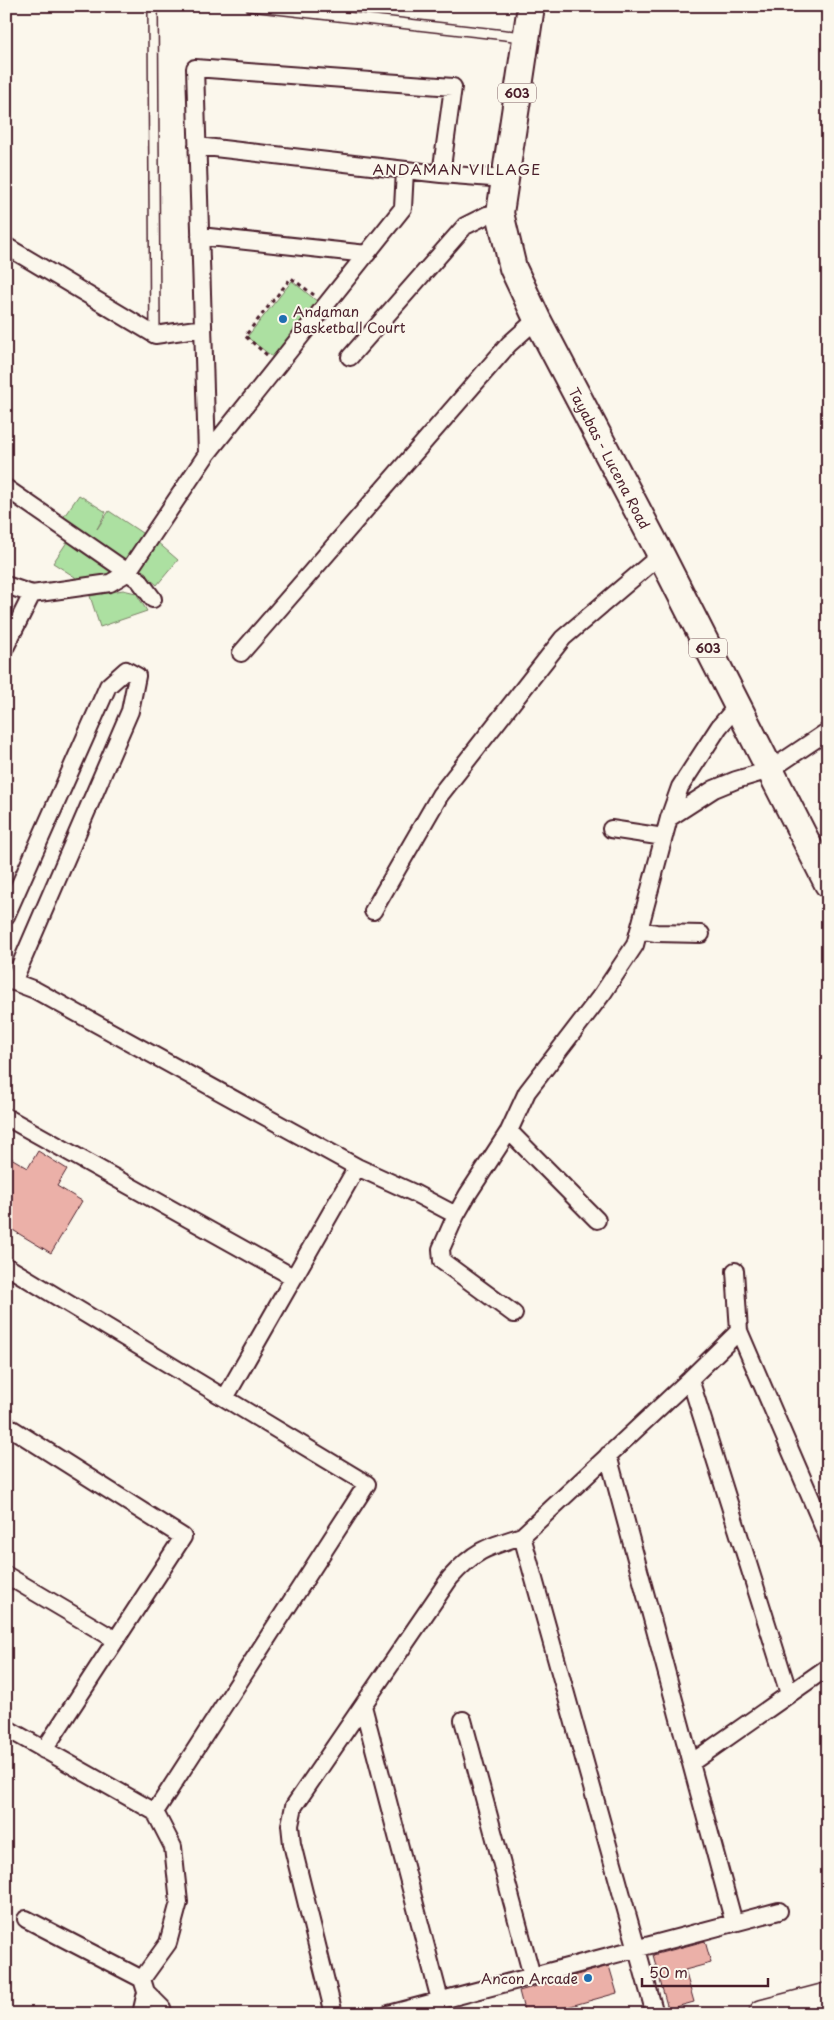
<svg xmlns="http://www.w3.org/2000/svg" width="834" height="2020" font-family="'Playpen Sans',sans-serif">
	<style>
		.green { fill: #ace0a1; stroke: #7b8066 }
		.building { fill: #ebb0a8; stroke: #4a1f2b }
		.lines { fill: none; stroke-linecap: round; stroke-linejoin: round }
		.service-casing { stroke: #4a1f2b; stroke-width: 12 }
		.minor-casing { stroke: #4a1f2b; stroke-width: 20 }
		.primary-casing { stroke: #4a1f2b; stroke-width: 30 }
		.trunk-casing { stroke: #4a1f2b; stroke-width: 31 }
		.path { stroke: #4a1f2b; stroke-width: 3; stroke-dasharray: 4 4; stroke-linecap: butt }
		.service { stroke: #fbf7ec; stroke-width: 9 }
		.minor { stroke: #fbf7ec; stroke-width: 16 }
		.primary { stroke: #fbf7ec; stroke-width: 26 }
		.trunk { stroke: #fbf7ec; stroke-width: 28 }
		.poi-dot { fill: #1f6fb2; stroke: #fbf7ec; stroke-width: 2 }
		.labels { text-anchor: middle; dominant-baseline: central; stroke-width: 4; stroke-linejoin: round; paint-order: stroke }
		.shield { fill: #fbf7ec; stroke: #7f6065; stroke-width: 1 }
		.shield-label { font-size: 12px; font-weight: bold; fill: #4a1f2b }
		.poi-label { font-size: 14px; fill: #4a1f2b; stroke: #fbf7ec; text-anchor: start }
		.street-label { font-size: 14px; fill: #4a1f2b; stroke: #fbf7ec }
		.neighbourhood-label { font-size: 15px; letter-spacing: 1px; fill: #4a1f2b; stroke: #fbf7ec }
	</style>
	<rect width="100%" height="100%" fill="#fbf7ec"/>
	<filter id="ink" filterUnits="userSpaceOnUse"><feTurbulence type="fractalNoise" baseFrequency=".02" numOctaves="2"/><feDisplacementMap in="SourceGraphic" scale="10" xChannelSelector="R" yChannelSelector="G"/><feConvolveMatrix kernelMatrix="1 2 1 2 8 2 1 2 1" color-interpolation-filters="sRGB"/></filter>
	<g filter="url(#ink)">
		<path class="green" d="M292,281L318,302L274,358L247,337Z
			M79,495L106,512L97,529L109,511L145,535L122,566L60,522Z
			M69,539L124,571L77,584L75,577L53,563Z
			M156,541L178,560L157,585L134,566Z
			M123,590L136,593L147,611L100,627L90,596Z"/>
		<path class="building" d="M38,1151L67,1169L57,1186L82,1201L51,1253L6,1226V1155L28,1168Z
			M705,1941L711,1963L685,1970L694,2002L668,2009L653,1955Z
			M609,1966L617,1993L560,2009L561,2014H525L519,1991Z"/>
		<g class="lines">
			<defs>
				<path id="service" d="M250,6L523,37
					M155,335L153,7L162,6"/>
				<path id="minor" d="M197,146L441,174L504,179
					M200,236L367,254
					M6,246L155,335L203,328
					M350,357L465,226L487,215L500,213
					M207,454L195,68L453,87L441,174
					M6,488L139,580L153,599
					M6,585L32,594L110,583L127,573L207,454L403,208L405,170
					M6,646L32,594
					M241,653L509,344L537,319
					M669,818L714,789L736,780L770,770L828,731
					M611,829L664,837
					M373,911L440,795L563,638L651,563L662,557
					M6,916L108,686L126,670L137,676L130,711L13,982
					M639,930L656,933L701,934
					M6,979L35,990L357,1167L414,1193L456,1215L468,1194L509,1131L527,1092L603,993L635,945L669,818L680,787L719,727L737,706
					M6,1117L293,1277
					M509,1131L597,1220
					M456,1215L441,1249L442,1261L514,1314
					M6,1266L367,1484L155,1812
					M735,1271L739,1331L828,1538
					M690,1379L789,1694
					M225,1398L357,1167
					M6,1425L183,1537L44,1750
					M608,1455L734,1923
					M522,1536L655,2014
					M6,1575L116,1640
					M363,1706L440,2000
					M463,1720L532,1976
					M6,1728L155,1812L173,1847L179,1902L168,1943L142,1979
					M691,1763L828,1667
					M26,1919L142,1979L146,1992L162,2008L164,2014
					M141,2014L146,1992
					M334,2014L292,1844L290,1825L294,1806L450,1578C475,1550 487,1547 522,1536L690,1379L739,1331
					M389,2014L779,1911"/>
				<g id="primary">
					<path id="s1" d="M531,6L500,213L513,268L537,319L662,557L828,884"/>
				</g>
				<path id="trunk" d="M763,2014L828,1997"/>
			</defs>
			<use href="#service" class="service-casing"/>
			<use href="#minor" class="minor-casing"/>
			<use href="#primary" class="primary-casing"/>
			<use href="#trunk" class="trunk-casing"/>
			<path class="path" d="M267,355L245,336L291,278L314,295"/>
			<use href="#service" class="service"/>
			<use href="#minor" class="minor"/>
			<use href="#primary" class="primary"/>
			<use href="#trunk" class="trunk"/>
		</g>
	</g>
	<g class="poi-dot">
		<circle cx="283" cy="319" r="5"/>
		<circle cx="588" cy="1978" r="5"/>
	</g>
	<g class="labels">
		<g class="shield">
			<rect x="498" y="83.5" width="38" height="19" rx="4"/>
			<rect x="689" y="638.5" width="38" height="19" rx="4"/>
		</g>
		<g class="shield-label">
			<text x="517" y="93">603</text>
			<text x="708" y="648">603</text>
		</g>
		<g class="poi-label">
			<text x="293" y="311">Andaman<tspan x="293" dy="16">Basketball Court</tspan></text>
			<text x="578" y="1978" text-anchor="end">Ancon Arcade</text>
		</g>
		<g class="street-label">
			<text stroke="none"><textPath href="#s1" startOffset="479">Tayabas - Lucena Road</textPath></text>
		</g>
		<g class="neighbourhood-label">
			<text x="457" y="168">ANDAMAN VILLAGE</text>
		</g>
	</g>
	<rect width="834" height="2020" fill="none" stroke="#fbf7ec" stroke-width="25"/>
	<rect x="12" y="12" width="809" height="1995" fill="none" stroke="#4a1f2b" stroke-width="2" filter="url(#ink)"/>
	<path d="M642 1978v8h126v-8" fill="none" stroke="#4a1f2b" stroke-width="2.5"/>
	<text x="649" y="1978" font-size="15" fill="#4a1f2b" stroke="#fbf7ec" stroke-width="4" paint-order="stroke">50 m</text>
</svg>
